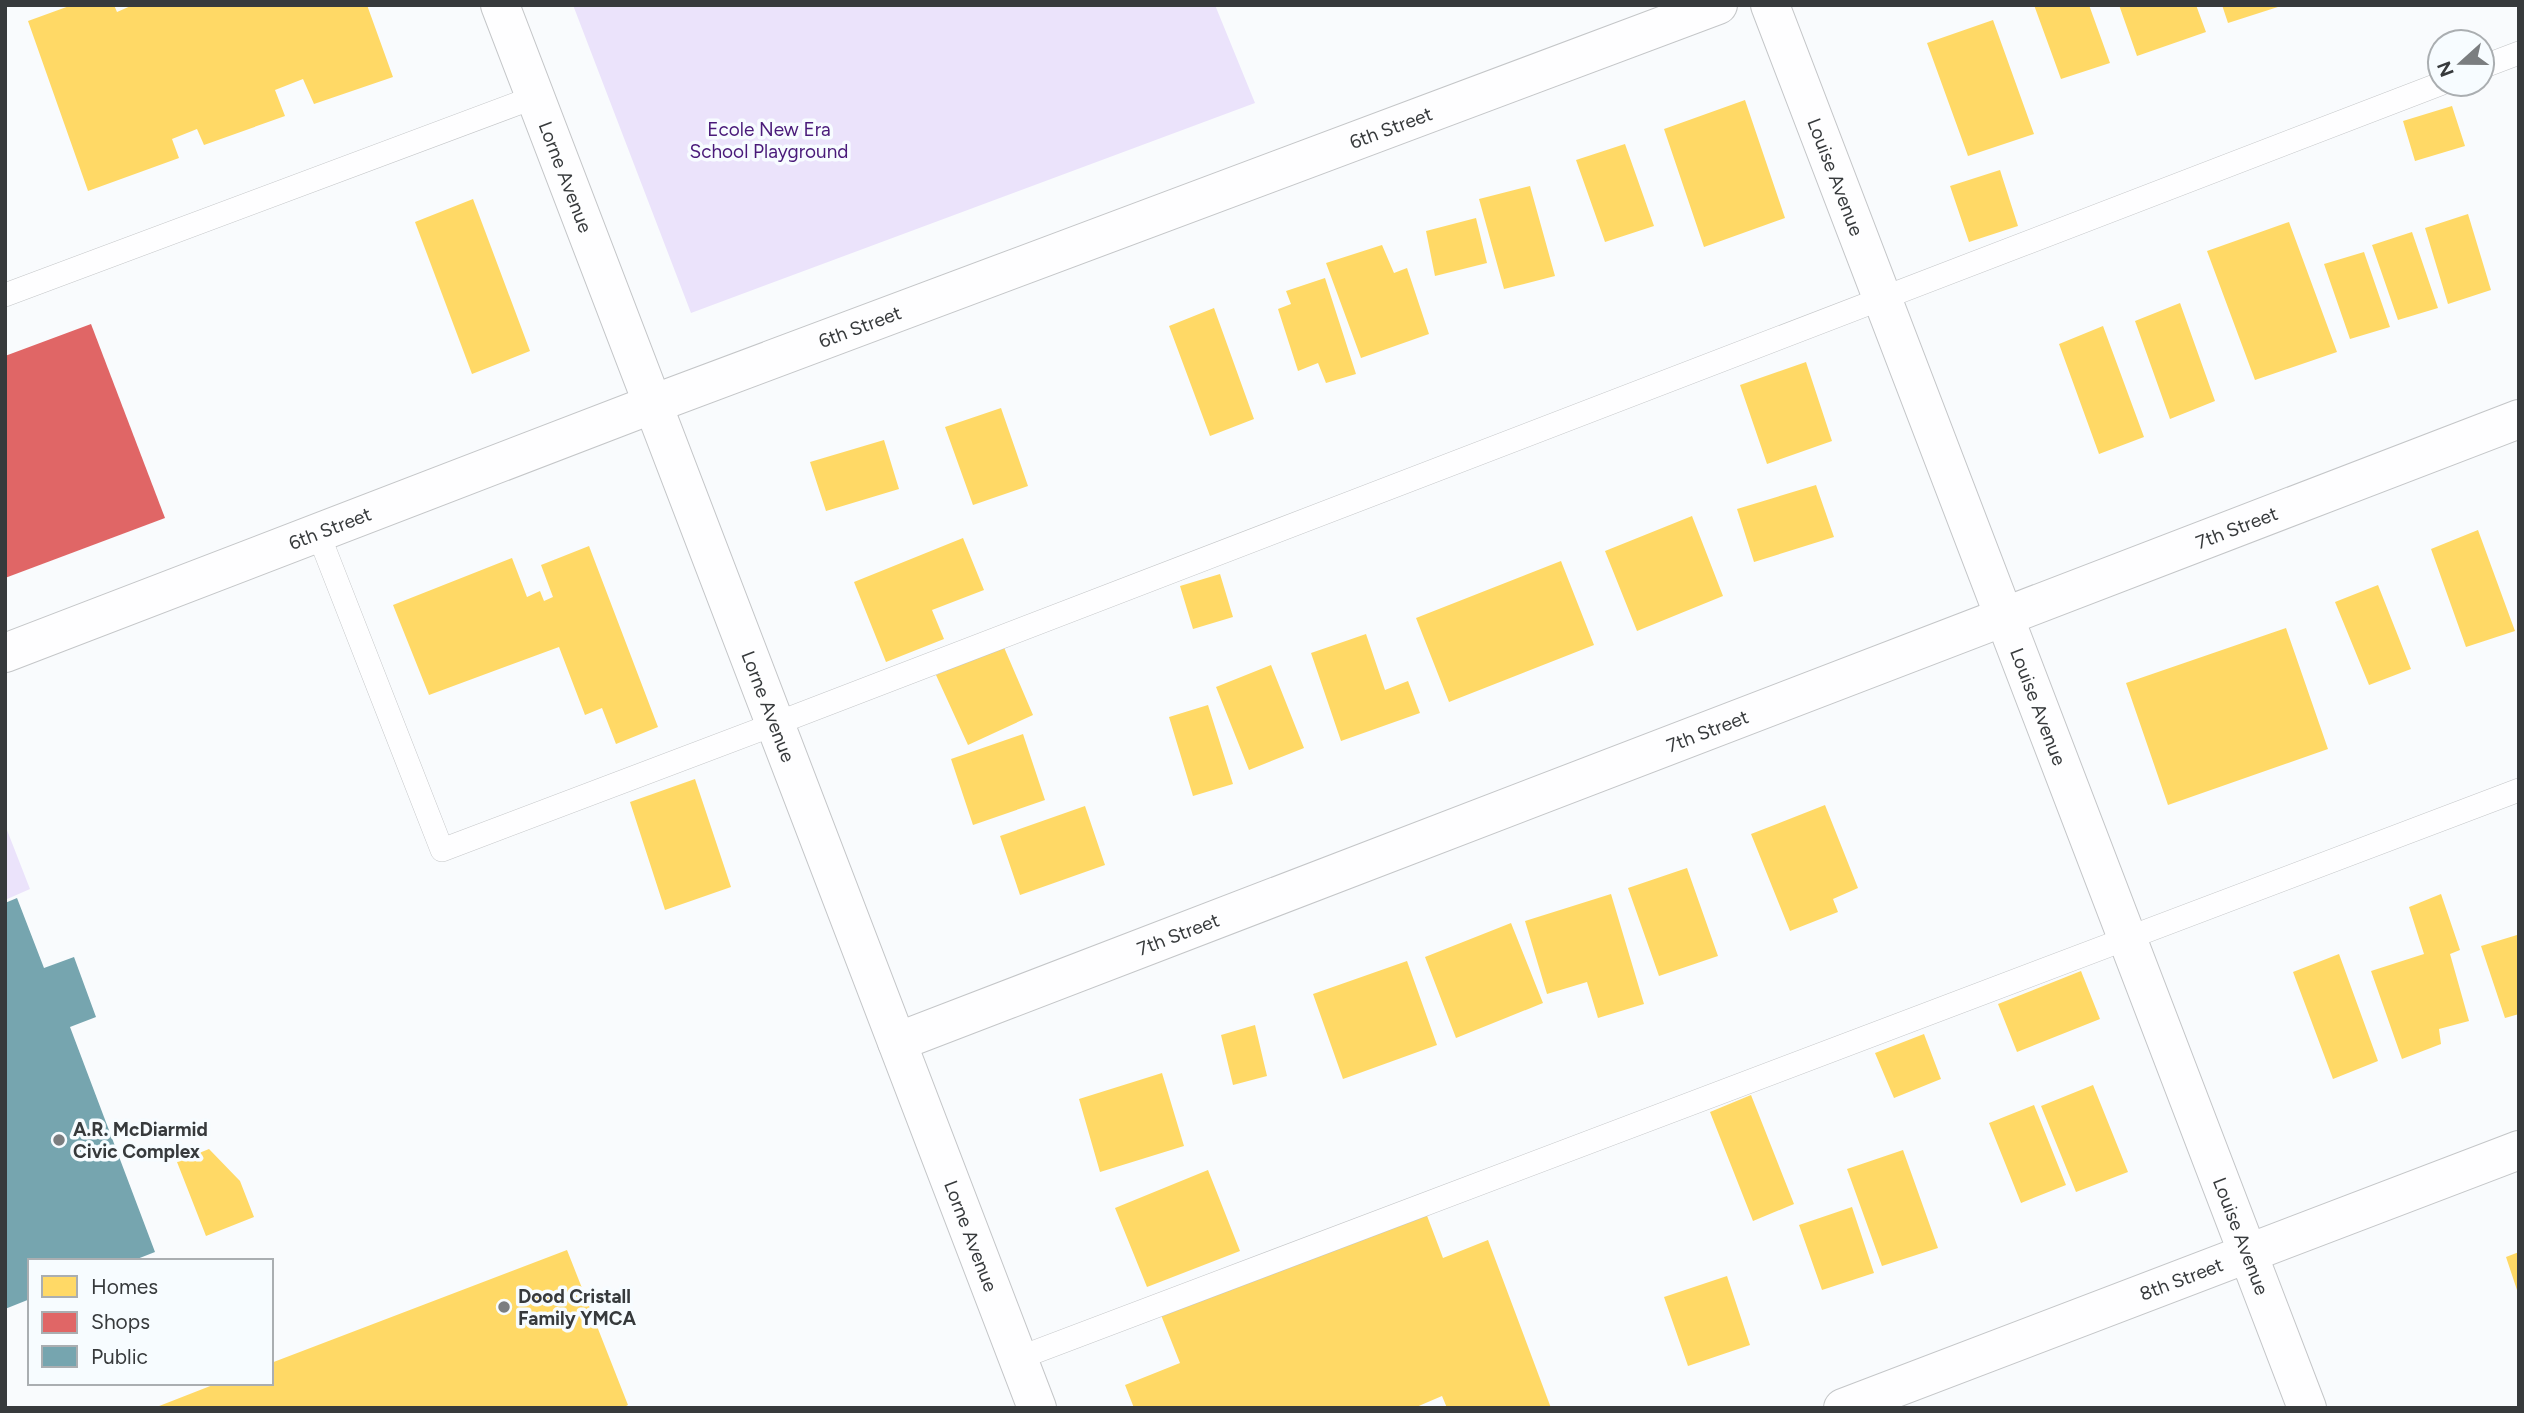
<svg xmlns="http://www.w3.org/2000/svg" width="2524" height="1413" font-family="Figtree,sans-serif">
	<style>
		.green { fill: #ebe3fb }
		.homes { fill: #ffd966 }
		.shops { fill: #e06666 }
		.public { fill: #76a5af }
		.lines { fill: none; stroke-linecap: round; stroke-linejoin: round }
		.service-casing { stroke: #c4c6c8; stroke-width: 24 }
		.minor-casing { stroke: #c4c6c8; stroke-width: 40 }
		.tertiary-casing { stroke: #c4c6c8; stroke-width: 40 }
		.service { stroke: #fefeff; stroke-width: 23 }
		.minor { stroke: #fefeff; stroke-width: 38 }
		.tertiary { stroke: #fefeff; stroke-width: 38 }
		.poi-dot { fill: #7b7e80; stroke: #f7fcff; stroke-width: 2.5 }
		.labels { text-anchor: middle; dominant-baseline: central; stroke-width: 7; stroke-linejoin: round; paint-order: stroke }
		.street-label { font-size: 19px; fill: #373a3c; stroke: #f7fcff }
		.park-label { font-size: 19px; fill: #491a79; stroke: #f7fcff }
		.poi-label { font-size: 19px; font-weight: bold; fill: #373a3c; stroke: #f7fcff; text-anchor: start }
	</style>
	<rect width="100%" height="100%" fill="#f9fbfd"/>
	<path class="green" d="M573,5H1215L1255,103L691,313Z
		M5,825L30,889L5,900Z"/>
	<path class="homes" d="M72,5H114L117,12L133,5H367L393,77L314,104L303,79L275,90L285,116L204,145L197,129L172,139L179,158L88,191L28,21Z
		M2034,5H2089L2110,63L2061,79Z
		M2119,5H2196L2206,32L2137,56Z
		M2222,5H2281V6L2228,23Z
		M1993,20L2034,134L1968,156L1927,43Z
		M1745,100L1785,218L1704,247L1664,129Z
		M2452,106L2465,146L2415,161L2403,121Z
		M1625,144L1654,226L1605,242L1576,160Z
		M2000,170L2018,226L1969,242L1950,186Z
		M1530,186L1555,276L1504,289L1479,199Z
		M473,199L530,351L472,374L415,222Z
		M2468,214L2491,290L2448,304L2425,228Z
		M1476,218L1487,263L1435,276L1426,231Z
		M2289,222L2337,352L2255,380L2207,251Z
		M2412,232L2438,308L2398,320L2372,245Z
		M1382,245L1394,273L1407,268L1429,334L1361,358L1326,263Z
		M2364,252L2390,327L2350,339L2324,264Z
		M1325,278L1356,374L1326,383L1318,363L1298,371L1278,309L1291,304L1286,291Z
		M2180,303L2215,401L2170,419L2135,321Z
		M1214,308L1254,419L1210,436L1169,326Z
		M2103,326L2144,437L2099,454L2059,344Z
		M1806,362L1832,441L1767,464L1740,385Z
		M1001,408L1028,486L973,505L945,427Z
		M884,440L899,489L826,511L810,462Z
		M1816,485L1834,537L1754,562L1737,509Z
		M1692,516L1723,596L1637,631L1605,551Z
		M2478,530L2515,631L2466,647L2431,549Z
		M963,538L984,590L932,610L944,639L886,662L854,582Z
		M589,546L658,727L616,744L602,708L585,715L559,647L429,695L393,605L512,558L527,597L540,591L544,601L553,597L541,565Z
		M1561,561L1594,645L1449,702L1416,618Z
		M1220,574L1233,617L1193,629L1180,586Z
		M2378,585L2411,669L2369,685L2335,602Z
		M2286,628L2328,749L2168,805L2126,683Z
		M1366,634L1385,690L1408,681L1420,713L1341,741L1311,653Z
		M1003,645L1033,715L968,745L936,675Z
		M1271,665L1304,748L1249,770L1216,687Z
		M1208,705L1233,784L1193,796L1169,717Z
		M1023,734L1045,800L973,825L951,759Z
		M695,779L731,887L665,910L630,802Z
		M1825,805L1858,888L1833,899L1838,912L1790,931L1751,834Z
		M1085,806L1105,865L1020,895L1000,836Z
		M1687,868L1718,956L1659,976L1628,888Z
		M1611,894L1644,1004L1598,1018L1587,982L1547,994L1525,921Z
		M2441,894L2460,950L2450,954L2469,1021L2439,1029L2441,1044L2402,1059L2371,971L2424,954L2409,907Z
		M1511,923L1543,1003L1456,1038L1425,957Z
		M2517,935L2519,1014L2505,1018L2481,946Z
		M2339,954L2378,1061L2333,1079L2293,972Z
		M1407,961L1437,1045L1343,1079L1313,994Z
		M2081,971L2100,1019L2017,1052L1998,1004Z
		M1255,1025L1267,1076L1233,1085L1221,1035Z
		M1924,1034L1941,1079L1894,1098L1875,1053Z
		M1162,1073L1184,1146L1100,1172L1079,1099Z
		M2093,1085L2128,1172L2076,1192L2041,1106Z
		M1751,1095L1794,1204L1753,1221L1710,1112Z
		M2034,1105L2066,1185L2021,1203L1989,1123Z
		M209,1149L240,1181L254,1217L206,1236L177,1162Z
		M1903,1150L1938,1248L1882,1266L1847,1169Z
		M1208,1170L1240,1251L1147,1287L1115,1208Z
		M1852,1207L1874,1273L1822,1290L1799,1225Z
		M1426,1213L1443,1258L1488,1240L1551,1408H1447L1442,1396L1414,1408H1134L1125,1385L1180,1363L1161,1315Z
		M567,1250L628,1405L622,1408H154L218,1383H271V1363Z
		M2519,1252V1293H2518L2506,1257Z
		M1727,1276L1750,1345L1688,1366L1664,1297Z"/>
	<path class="shops" d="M91,324L165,518L5,578V356Z"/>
	<path class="public" d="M17,898L44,968L74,957L96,1017L70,1027L155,1252L132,1261H30V1299L5,1309V903Z"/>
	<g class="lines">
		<defs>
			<path id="service" d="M2482,67L2519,53
				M5,295L535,97
				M318,533L442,850L775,724L2440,84
				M1019,1358L2519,790"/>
			<g id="minor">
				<path id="s1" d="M500,5L1037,1408"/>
				<path id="s2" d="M1770,5L2307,1408"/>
				<path id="s3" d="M897,1042L2519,419"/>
				<path id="s4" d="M1843,1408L2519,1150"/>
			</g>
			<g id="tertiary">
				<path id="s5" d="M5,653L653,404L1718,5"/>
			</g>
		</defs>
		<use href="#service" class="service-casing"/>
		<use href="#minor" class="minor-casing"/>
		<use href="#tertiary" class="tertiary-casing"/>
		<use href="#service" class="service"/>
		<use href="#minor" class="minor"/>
		<use href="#tertiary" class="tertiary"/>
	</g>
	<g class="poi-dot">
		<circle cx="59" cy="1140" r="7"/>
		<circle cx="504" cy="1307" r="7"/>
	</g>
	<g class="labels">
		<g class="street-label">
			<text stroke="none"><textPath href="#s5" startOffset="1482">6th Street</textPath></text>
			<text stroke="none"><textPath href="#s1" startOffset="184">Lorne Avenue</textPath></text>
			<text stroke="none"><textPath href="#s2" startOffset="184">Louise Avenue</textPath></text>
			<text stroke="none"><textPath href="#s5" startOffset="915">6th Street</textPath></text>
			<text stroke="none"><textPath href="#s3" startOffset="1435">7th Street</textPath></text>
			<text stroke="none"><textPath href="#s5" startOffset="348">6th Street</textPath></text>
			<text stroke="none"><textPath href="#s1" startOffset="751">Lorne Avenue</textPath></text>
			<text stroke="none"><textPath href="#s2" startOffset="751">Louise Avenue</textPath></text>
			<text stroke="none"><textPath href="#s3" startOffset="868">7th Street</textPath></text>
			<text stroke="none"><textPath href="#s3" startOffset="301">7th Street</textPath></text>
			<text stroke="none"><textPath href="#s1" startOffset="1318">Lorne Avenue</textPath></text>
			<text stroke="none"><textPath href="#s2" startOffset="1318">Louise Avenue</textPath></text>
			<text stroke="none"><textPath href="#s4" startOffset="362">8th Street</textPath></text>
		</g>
		<g class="park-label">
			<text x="769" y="129">Ecole New Era<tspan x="769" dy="22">School Playground</tspan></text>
		</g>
		<g class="poi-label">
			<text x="73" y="1129">A.R. McDiarmid<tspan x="73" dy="22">Civic Complex</tspan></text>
			<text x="518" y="1296">Dood Cristall<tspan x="518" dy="22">Family YMCA</tspan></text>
		</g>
	</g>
	<rect width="2524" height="1413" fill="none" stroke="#373a3c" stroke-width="14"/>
	<rect x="28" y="1259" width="245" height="126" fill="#f7fcff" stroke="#aaaeb1" stroke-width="2"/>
	<rect x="42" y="1276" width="35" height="21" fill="#ffd966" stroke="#aaaeb1" stroke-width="2"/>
	<text x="91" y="1294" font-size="21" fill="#373a3c">Homes</text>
	<rect x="42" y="1312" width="35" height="21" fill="#e06666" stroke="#aaaeb1" stroke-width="2"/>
	<text x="91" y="1329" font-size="21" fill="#373a3c">Shops</text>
	<rect x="42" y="1346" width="35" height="21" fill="#76a5af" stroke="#aaaeb1" stroke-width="2"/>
	<text x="91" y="1364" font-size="21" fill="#373a3c">Public</text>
	<g transform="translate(2461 63) rotate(249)"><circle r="33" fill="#f7fcff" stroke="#aaaeb1" stroke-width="2"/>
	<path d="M0-5L12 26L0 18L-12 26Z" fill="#7b7e80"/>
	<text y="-10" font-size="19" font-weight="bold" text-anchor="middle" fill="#373a3c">N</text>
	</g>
</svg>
